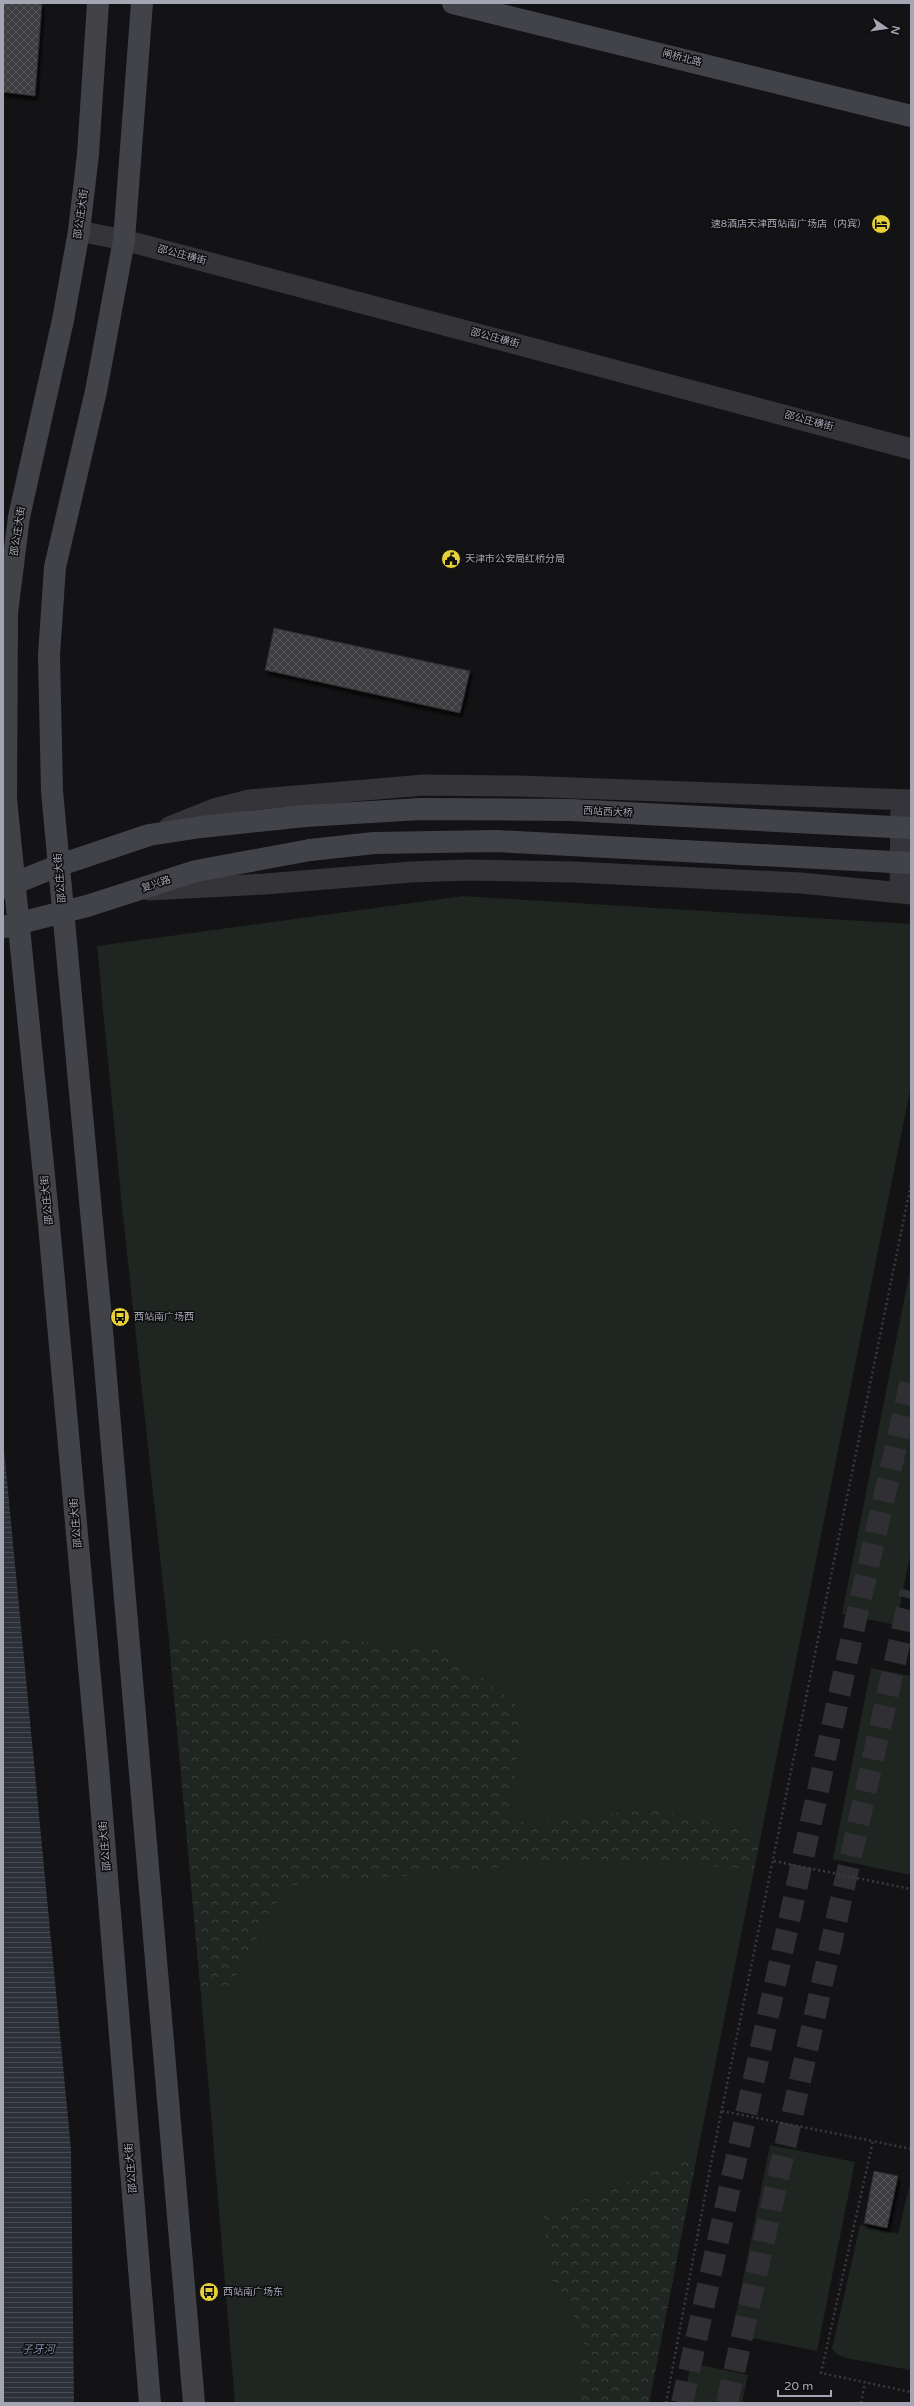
<svg xmlns="http://www.w3.org/2000/svg" width="914" height="2406" font-family="'Varela Round','Noto Sans SC',sans-serif">
	<style>
		.green { fill: #1f2621 }
		.forest { fill: url(#forest-crowns) }
		.water { fill: url(#water-rules) }
		.building { fill: url(#building-cross-hatch); stroke: #2d2d30; filter: url(#shadow) }
		.lines { fill: none; stroke-linecap: round; stroke-linejoin: round }
		.highway-tunnel { stroke: #303034; stroke-width: 22; stroke-dasharray: 22 11; stroke-linecap: butt }
		.path { stroke: #3a3a40; stroke-width: 2.5; stroke-dasharray: 2 3; stroke-linecap: butt }
		.street { stroke: #343439; stroke-width: 21 }
		.secondary { stroke: #424249; stroke-width: 22 }
		.secondary-bridge { stroke: #424249; stroke-width: 22 }
		.labels { text-anchor: middle; dominant-baseline: central; stroke-width: 3; stroke-linejoin: round; paint-order: stroke }
		.street-label { font-size: 10px; fill: #a5a6b4; stroke: #0e0e0f }
		.poi-label { font-size: 10px; fill: #a5a6b4; stroke: #0e0e0f; text-anchor: start }
		.water-label { font-size: 11px; font-style: italic; fill: #7d8dad; stroke: #0e0e0f }
	</style>
	<defs>
		<pattern id="forest-crowns" width="20" height="18" patternUnits="userSpaceOnUse"><rect width="20" height="18" fill="#1f2621"/><path d="M2 6a3 3 0 1 1 6 0M12 15a3 3 0 1 1 6 0" fill="none" stroke="#3d423f"/></pattern>
		<pattern id="water-rules" width="6" height="5" patternUnits="userSpaceOnUse"><rect width="6" height="5" fill="#2c3039"/><path d="M0 2.5h6" fill="none" stroke="#484b53"/></pattern>
		<pattern id="building-cross-hatch" width="8" height="8" patternUnits="userSpaceOnUse"><rect width="8" height="8" fill="#3d3d41"/><path d="M0 0l8 8M0 8l8-8" fill="none" stroke="#56565a"/></pattern>
		<filter id="shadow"><feDropShadow dx="2.5" dy="4.5" stdDeviation="1" flood-color="#0009"/></filter>
	</defs>
	<rect width="100%" height="100%" fill="#131214"/>
	<path class="green" d="M463,896L911,924V1086L697,2155L649,2403H235L201,1995L169,1640L122,1207L97,946Z
		M911,1265V1551L896,1625L842,1614Z
		M871,1668L911,1676V1875L833,1859Z
		M770,2145L855,2162L817,2351L732,2334Z
		M911,2179V2370H910L846,2358L838,2355L832,2349L860,2225L898,2234Z
		M691,2363L748,2375L742,2403H683Z"/>
	<path class="forest" d="M280,1634L448,1650L522,1710L510,1815L529,1826L648,1808L761,1834L754,1869L595,1859L287,1886L229,1987L201,1995L169,1640Z
		M697,2155L649,2403H577L585,2335L551,2278L543,2216Z"/>
	<path class="water" d="M3,1439L71,2149L74,2403H3Z"/>
	<path class="building" d="M3,3H42L35,96L3,92Z
		M274,628L470,671L460,713L265,670Z
		M874,2171L898,2176L887,2228L864,2223Z"/>
	<g class="lines">
		<path class="highway-tunnel" d="M682,2403L856,1619L911,1381
			M727,2403L911,1591"/>
		<path class="path" d="M774,1861L911,1889
			M722,2111L873,2141
			M911,2149L873,2141L821,2373L911,2392
			M666,2403L713,2153L911,1184
			M861,2403L865,2383"/>
		<path class="street" d="M79,231L124,240L911,449
			M169,827L214,809L249,800L424,785L519,786L911,800
			M149,890L265,884L411,872L469,870L573,872L801,883L911,894
			M900,892L901,800"/>
		<path class="secondary" d="M98,3L88,154L79,231L63,320L19,517L7,613L6,799L49,1225L98,1766L150,2403
			M142,3L124,240L96,391L55,567L49,655L52,791L101,1319L194,2403
			M453,3L911,116
			M3,888L60,865L149,835L201,827L305,816
			M4,927L87,906L196,871L310,850"/>
		<path class="secondary-bridge" d="M305,816L420,809L570,810L911,828
			M310,850L374,843L496,841L911,863"/>
	</g>
	<defs>
		<symbol id="hotel-disc" viewBox="-11 -11 22 22"><circle r="9.5" fill="#e7cf38" stroke="#0e0e0f"/><path d="M-6-4.5h1.5V1H6V5H4.5V3h-9V5H-6ZM-4 0a1.8 1.8 0 1 1 3.6 0ZM.5 0V-2.5h3Q6-2.5 6 0Z" fill="#111"/></symbol>
		<symbol id="civic-disc" viewBox="-11 -11 22 22"><circle r="9.5" fill="#e7cf38" stroke="#0e0e0f"/><path d="M-.6-6.5H3V-4.5H.6V-3L4-1V1h2V6H-6V1h2V-1L-.6-3ZM-1.2 2.5V6h2.4V2.5Z" fill="#111"/></symbol>
		<symbol id="bus-disc" viewBox="-11 -11 22 22"><circle r="9.5" fill="#e7cf38" stroke="#0e0e0f"/><path d="M-5-6H5V4H4V6H2V4H-2V6H-4V4H-5ZM-3.5-4V0h7V-4ZM-3.5 1.2v1.5H-2V1.2ZM2 1.2v1.5H3.5V1.2Z" fill="#111"/></symbol>
	</defs>
	<g fill-rule="evenodd">
		<use href="#hotel-disc" x="870" y="213" width="22" height="22"/>
		<use href="#civic-disc" x="440" y="548" width="22" height="22"/>
		<use href="#bus-disc" x="109" y="1306" width="22" height="22"/>
		<use href="#bus-disc" x="198" y="2281" width="22" height="22"/>
	</g>
	<g class="labels">
		<g class="street-label">
			<text transform="translate(682 58) rotate(14)">闸桥北路</text>
			<text transform="translate(81 214) rotate(-82)">邵公庄大街</text>
			<text transform="translate(182 255) rotate(15)">邵公庄横街</text>
			<text transform="translate(495 338) rotate(15)">邵公庄横街</text>
			<text transform="translate(809 421) rotate(15)">邵公庄横街</text>
			<text transform="translate(18 531) rotate(-81)">邵公庄大街</text>
			<text transform="translate(608 812) rotate(3)">西站西大桥</text>
			<text transform="translate(60 878) rotate(-95)">邵公庄大街</text>
			<text transform="translate(156 884) rotate(-18)">复兴路</text>
			<text transform="translate(47 1200) rotate(-96)">邵公庄大街</text>
			<text transform="translate(76 1523) rotate(-95)">邵公庄大街</text>
			<text transform="translate(105 1846) rotate(-95)">邵公庄大街</text>
			<text transform="translate(131 2168) rotate(-95)">邵公庄大街</text>
		</g>
		<g class="poi-label">
			<text x="867" y="224" text-anchor="end">速8酒店天津西站南广场店（内宾）</text>
			<text x="465" y="559">天津市公安局红桥分局</text>
			<text x="134" y="1317">西站南广场西</text>
			<text x="223" y="2292">西站南广场东</text>
		</g>
		<g class="water-label">
			<text x="38" y="2349">子牙河</text>
		</g>
	</g>
	<rect width="914" height="2406" fill="none" stroke="#a5a6b4" stroke-width="8"/>
	<g transform="translate(886 28) rotate(103)" stroke="#0e0e0f" stroke-width="3" paint-order="stroke">
	<path d="M0-3L7 15L0 10L-7 15Z" fill="#a5a6b4"/>
	<text y="-6" font-size="11" font-weight="bold" text-anchor="middle" fill="#a5a6b4">N</text>
	</g>
	<path d="M778 2390v6h53v-6" fill="none" stroke="#a5a6b4" stroke-width="2"/>
	<text x="784" y="2390" font-size="12" fill="#a5a6b4" stroke="#0e0e0f" stroke-width="3" paint-order="stroke">20 m</text>
</svg>
